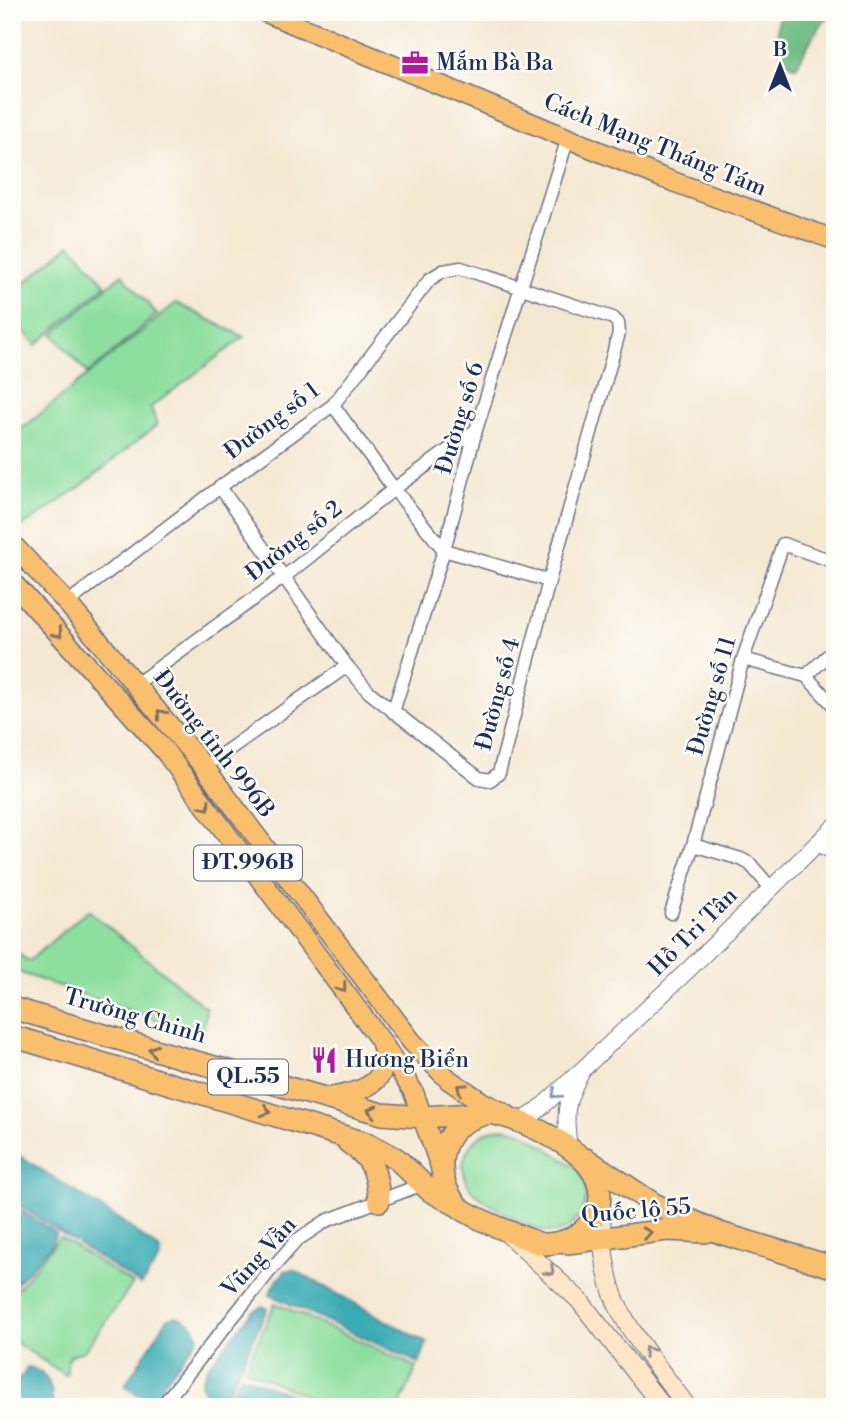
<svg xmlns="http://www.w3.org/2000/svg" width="847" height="1419" font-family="'Libre Bodoni',serif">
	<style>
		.green { fill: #8ddf9f; stroke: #54877e; stroke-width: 2 }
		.forest { fill: #72be86; stroke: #467672; stroke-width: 2 }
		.water { fill: #39abb4; stroke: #2a6d89; stroke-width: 2 }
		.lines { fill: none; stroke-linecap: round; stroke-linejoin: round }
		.minor-casing { stroke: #677086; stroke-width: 15 }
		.tertiary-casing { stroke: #677086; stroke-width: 18 }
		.secondary-casing { stroke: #677086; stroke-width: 20 }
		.primary-casing { stroke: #677086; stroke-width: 22 }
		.trunk-casing { stroke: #677086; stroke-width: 24 }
		.minor { stroke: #fff; stroke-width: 12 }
		.tertiary { stroke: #fff; stroke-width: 16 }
		.secondary { stroke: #fde5c5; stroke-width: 18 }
		.primary { stroke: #f9bf6d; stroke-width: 19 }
		.trunk { stroke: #f9bf6d; stroke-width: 21 }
		.oneway { stroke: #7f7065 }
		.oneway2 { stroke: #8d97ae }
		.oneway3 { stroke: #8c8a92 }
		.labels { text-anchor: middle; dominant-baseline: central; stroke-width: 5; stroke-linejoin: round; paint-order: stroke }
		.shield { fill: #fdfcf7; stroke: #5f6c8c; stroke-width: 2 }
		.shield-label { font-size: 21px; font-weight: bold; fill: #1b2f5e }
		.poi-label { font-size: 23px; fill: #1b2f5e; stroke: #fdfcf7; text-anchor: start }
		.street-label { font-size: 23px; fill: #1b2f5e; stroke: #fdfcf7 }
	</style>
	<rect width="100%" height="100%" fill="#fdfcf7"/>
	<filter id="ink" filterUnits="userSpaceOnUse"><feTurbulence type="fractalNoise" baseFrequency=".0143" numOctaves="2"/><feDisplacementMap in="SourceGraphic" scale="14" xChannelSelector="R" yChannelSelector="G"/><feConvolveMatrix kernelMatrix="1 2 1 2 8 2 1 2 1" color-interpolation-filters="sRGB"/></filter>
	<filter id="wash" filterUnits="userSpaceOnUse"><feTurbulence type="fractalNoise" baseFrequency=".00686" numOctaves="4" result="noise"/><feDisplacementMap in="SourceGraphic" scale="28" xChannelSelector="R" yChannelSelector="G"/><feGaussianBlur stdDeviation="1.57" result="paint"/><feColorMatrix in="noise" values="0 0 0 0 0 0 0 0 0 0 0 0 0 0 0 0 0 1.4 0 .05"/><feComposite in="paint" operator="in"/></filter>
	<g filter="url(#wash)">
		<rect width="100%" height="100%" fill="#f4e8d1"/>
		<path class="green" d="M71,244L106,285L36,345L12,317V294Z
			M122,274L157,314L88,374L53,334Z
			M176,303L244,337L151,407L157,425L80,487L22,527L12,515V437Z
			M88,910L206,1008L203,1036L12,970V950L29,961Z
			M505,1128L522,1132L577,1168C585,1181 590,1198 581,1214C575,1224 563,1233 550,1232C534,1231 479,1201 470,1188C452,1160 474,1128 505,1128Z
			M60,1237L133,1284L84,1351L71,1355L67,1362V1374L65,1375L12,1340V1295Z
			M275,1303L417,1367L399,1407H330L245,1369Z"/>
		<path class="forest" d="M780,12H831L813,36L796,67L786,62C779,45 775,31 780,12Z"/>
		<path class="water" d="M12,1151L120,1220L161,1251V1257L141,1285L12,1201Z
			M12,1205L56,1233L52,1244L12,1288Z
			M286,1270H294L427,1343L419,1363L270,1295L273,1286Z
			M263,1306L267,1309L223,1404L212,1400L201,1387V1381L207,1368L253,1311Z
			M175,1316C188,1319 194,1326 199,1337L156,1393C143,1398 133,1395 125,1385L168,1318Z
			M27,1367C47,1370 54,1388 52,1407H12V1378C22,1380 24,1375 27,1367Z
			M241,1375L321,1407H230L227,1403Z"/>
	</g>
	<g filter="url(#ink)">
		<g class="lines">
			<defs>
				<path id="minor" d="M333,405L394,489L444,550L549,581
					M67,603L220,487L333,405L430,279L443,271L461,268L613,318L618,323L619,333L549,581L499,773L490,780L479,778L369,692L347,666L220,487
					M743,659L806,676L835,707
					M806,676L835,649
					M136,684L284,577L394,489L476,430
					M393,712L444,550L476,430L568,138
					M204,767L347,666
					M693,845L741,859L750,864L771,888
					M815,845L835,853
					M671,913L693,845L743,659L783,544L835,562
					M161,1407L269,1272L297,1240L326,1221L423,1184"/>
				<path id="tertiary" d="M582,1070L687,971L835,826
					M520,1122L536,1112L582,1070C565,1102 564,1112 569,1148"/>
				<path id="secondary" d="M600,1203C602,1234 603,1265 613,1294C626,1331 664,1374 687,1407
					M509,1235L579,1300L663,1407"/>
				<path id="primary" d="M265,12L663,178L835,240
					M12,544L67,603L204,767L412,1042L449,1080L482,1102L506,1114
					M12,582L164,750L381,1041L413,1091L442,1171
					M325,1098C358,1093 395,1085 381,1042"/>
				<path id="trunk" d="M12,1008L186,1059L382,1114L422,1117L489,1113
					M12,1036L369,1144L397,1159L430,1191L458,1206
					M489,1113C519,1118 568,1141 588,1165C619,1203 585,1246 541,1244C523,1237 468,1217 457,1205C437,1182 436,1147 459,1126C468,1119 478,1116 489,1113Z
					M348,1142C373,1159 377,1171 379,1201
					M586,1159L654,1204L720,1233L829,1266
					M568,1243L667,1230L706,1232"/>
			</defs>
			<use href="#minor" class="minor-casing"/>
			<use href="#tertiary" class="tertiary-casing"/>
			<use href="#secondary" class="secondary-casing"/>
			<use href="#primary" class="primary-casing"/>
			<use href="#trunk" class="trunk-casing"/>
			<use href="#minor" class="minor"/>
			<use href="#tertiary" class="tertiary"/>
			<use href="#secondary" class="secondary"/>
			<use href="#primary" class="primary"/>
			<use href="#trunk" class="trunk"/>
		</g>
		<defs><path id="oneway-chevron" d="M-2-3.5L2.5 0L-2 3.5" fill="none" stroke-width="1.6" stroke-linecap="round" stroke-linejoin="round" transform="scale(1.75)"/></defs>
		<g class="oneway">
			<use href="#oneway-chevron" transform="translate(58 633) rotate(48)"/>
			<use href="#oneway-chevron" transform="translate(161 714) rotate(-129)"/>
			<use href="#oneway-chevron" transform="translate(206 806) rotate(53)"/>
			<use href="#oneway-chevron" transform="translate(342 988) rotate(53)"/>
			<use href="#oneway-chevron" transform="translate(153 1050) rotate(-163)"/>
			<use href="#oneway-chevron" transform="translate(461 1088) rotate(-146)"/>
			<use href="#oneway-chevron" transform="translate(266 1111) rotate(17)"/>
			<use href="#oneway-chevron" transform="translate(372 1111) rotate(-166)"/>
			<use href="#oneway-chevron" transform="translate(647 1233) rotate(-9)"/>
		</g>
		<use class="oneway2" href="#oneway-chevron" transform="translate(556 1094) rotate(138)"/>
		<g class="oneway3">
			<use href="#oneway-chevron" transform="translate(550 1271) rotate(44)"/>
			<use href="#oneway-chevron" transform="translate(648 1351) rotate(-126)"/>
		</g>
	</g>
	<defs>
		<symbol id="office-bare" viewBox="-9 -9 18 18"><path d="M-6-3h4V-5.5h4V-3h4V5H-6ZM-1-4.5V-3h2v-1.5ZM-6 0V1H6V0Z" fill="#b5179e" stroke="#fdfcf7" stroke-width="2.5" paint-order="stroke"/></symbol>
		<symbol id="restaurant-bare" viewBox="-9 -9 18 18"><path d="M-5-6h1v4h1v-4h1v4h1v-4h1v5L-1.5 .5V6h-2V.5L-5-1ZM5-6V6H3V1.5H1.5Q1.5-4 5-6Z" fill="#b5179e" stroke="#fdfcf7" stroke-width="2.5" paint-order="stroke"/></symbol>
	</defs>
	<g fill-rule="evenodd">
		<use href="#office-bare" x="396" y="44" width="38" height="38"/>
		<use href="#restaurant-bare" x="305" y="1041" width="38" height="38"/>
	</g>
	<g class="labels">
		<g class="shield">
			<rect x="194" y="845.5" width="108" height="35" rx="5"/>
			<rect x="208" y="1059.5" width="80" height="35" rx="5"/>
		</g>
		<g class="shield-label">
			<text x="248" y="863">ĐT.996B</text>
			<text x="248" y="1077">QL.55</text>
		</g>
		<g class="poi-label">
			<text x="436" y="63">Mắm Bà Ba</text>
			<text x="345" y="1060">Hương Biển</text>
		</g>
		<g class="street-label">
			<text transform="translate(655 145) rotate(22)">Cách Mạng Tháng Tám</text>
			<text transform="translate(460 418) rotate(-73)">Đường số 6</text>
			<text transform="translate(272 421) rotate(-37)">Đường số 1</text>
			<text transform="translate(294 541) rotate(-38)">Đường số 2</text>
			<text transform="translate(498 694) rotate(-75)">Đường số 4</text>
			<text transform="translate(712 696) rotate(-74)">Đường số 11</text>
			<text transform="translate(214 744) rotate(52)">Đường tỉnh 996B</text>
			<text transform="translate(693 932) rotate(-45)">Hồ Tri Tân</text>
			<text transform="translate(135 1016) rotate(16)">Trường Chinh</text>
			<text transform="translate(636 1211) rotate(-5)">Quốc lộ 55</text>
			<text transform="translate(259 1257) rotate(-48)">Vũng Vằn</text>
		</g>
	</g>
	<rect width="847" height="1419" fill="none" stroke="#fdfcf7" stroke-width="42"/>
	<g transform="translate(780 66)" stroke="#fdfcf7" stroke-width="5" paint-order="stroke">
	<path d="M0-5L12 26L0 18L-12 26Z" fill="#1b2f5e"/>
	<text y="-10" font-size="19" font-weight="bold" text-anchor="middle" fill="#1b2f5e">B</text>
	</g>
</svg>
